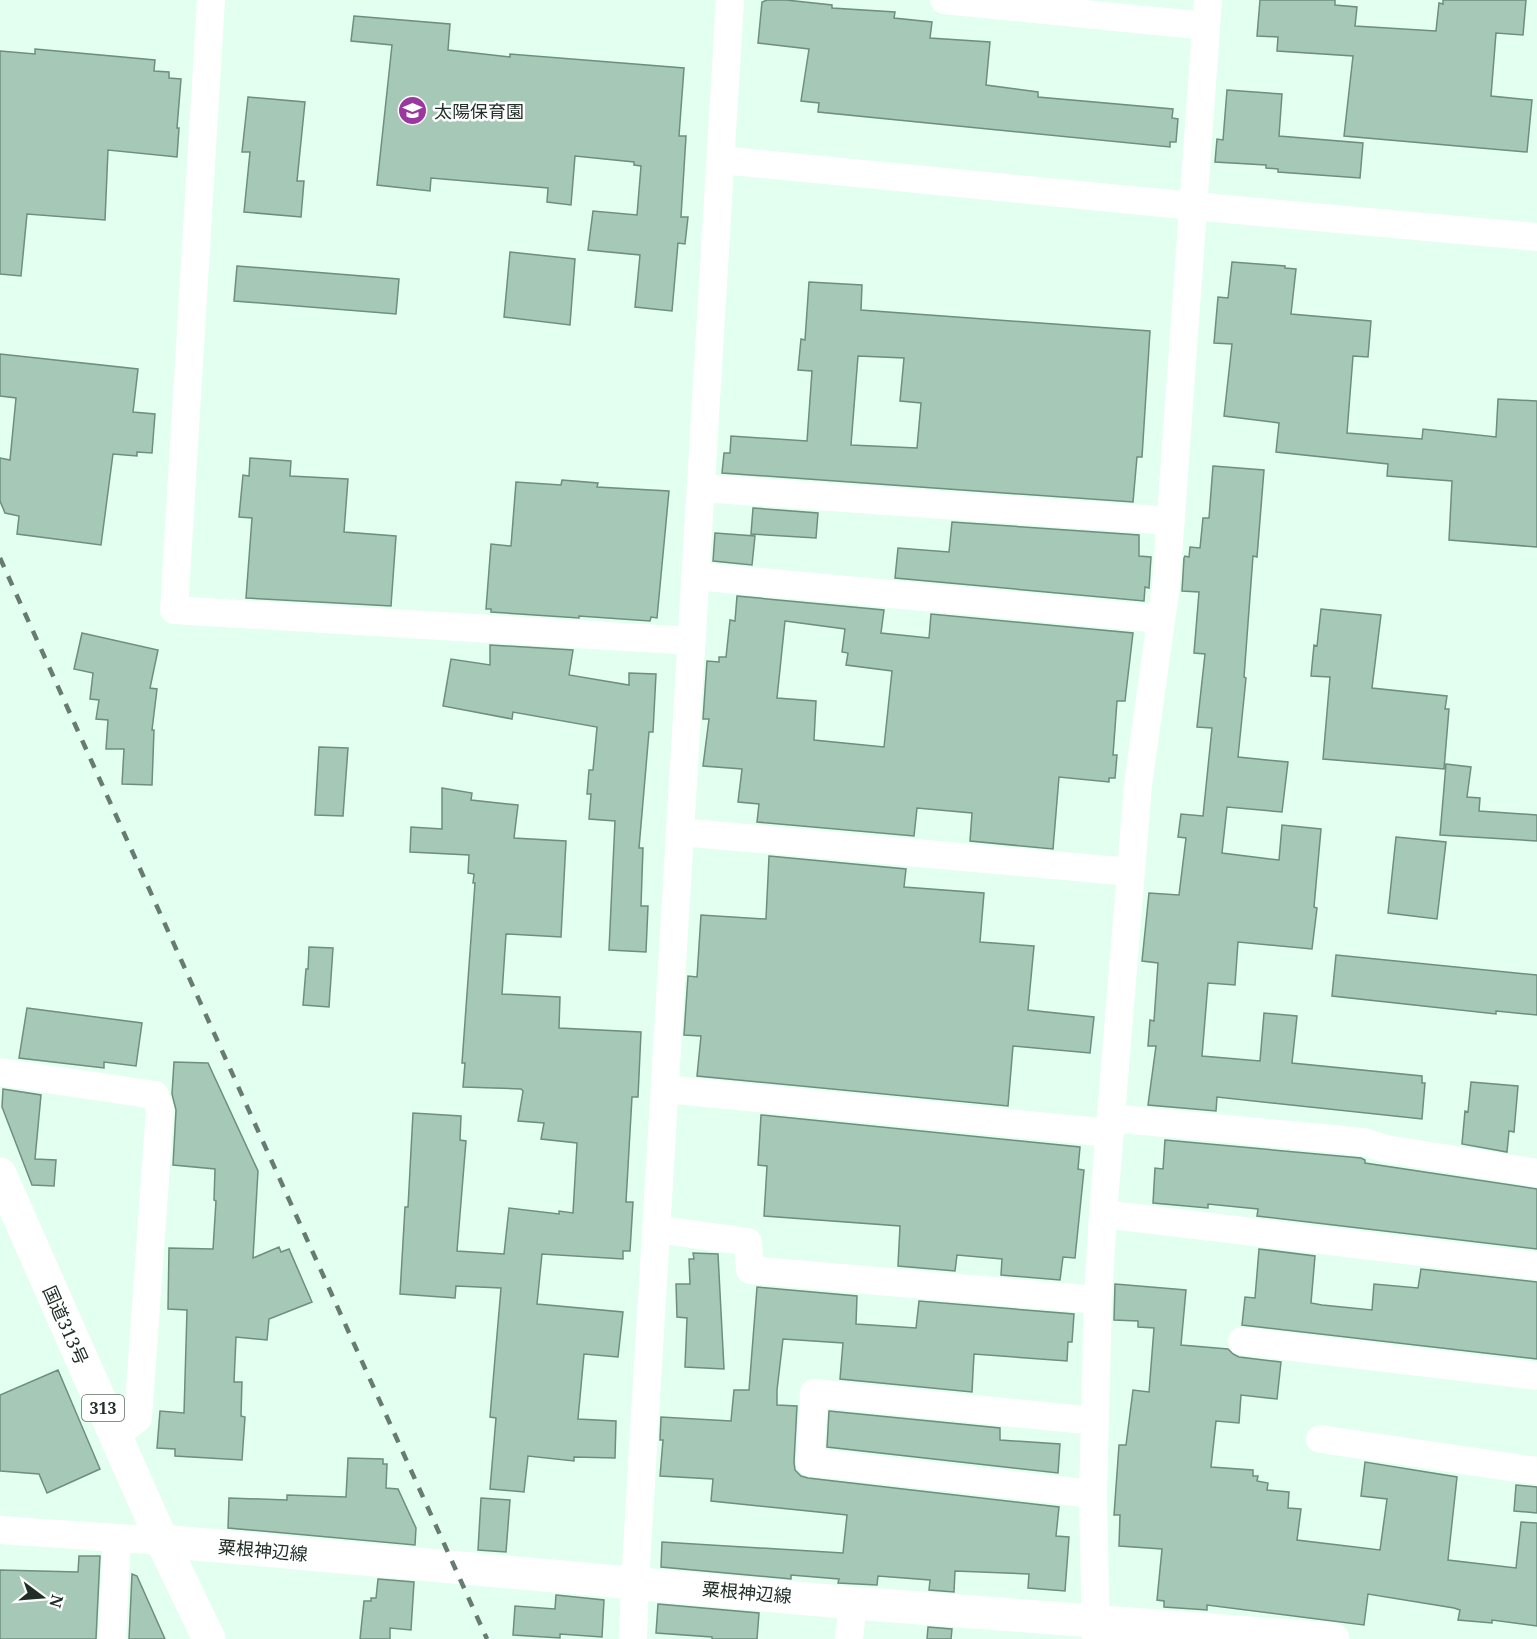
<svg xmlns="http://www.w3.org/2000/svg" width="1537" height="1639" font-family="'Noto Serif','Noto Sans JP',serif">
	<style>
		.building { fill: #a6c8b7; stroke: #6e8e7e; stroke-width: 1.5; fill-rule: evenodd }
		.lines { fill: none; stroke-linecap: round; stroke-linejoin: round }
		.minor { stroke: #fff; stroke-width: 28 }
		.major { stroke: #fff; stroke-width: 33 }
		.highway { stroke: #fff; stroke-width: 33 }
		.rail { stroke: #687b71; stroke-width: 4.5; stroke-dasharray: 10 10; stroke-linecap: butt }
		.labels { text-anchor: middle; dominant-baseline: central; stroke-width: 5; stroke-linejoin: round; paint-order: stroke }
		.shield { fill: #fff; stroke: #646d68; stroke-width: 1.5 }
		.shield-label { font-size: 16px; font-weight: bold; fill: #212f28 }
		.poi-label { font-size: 18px; fill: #212f28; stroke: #fff; text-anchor: start }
		.street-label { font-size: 18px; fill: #212f28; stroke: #fff }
	</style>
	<rect width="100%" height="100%" fill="#e2fff0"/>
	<path class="building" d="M767,0H786L832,5V8L895,12L894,18L932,22L930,38L990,42L986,85L1038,92V97L1173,109L1172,118L1178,119L1176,142H1170V147L818,112L819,103L801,101L809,49L758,43L762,2Z
		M1260,0H1335V5L1357,7L1355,26L1436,31L1439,3L1443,4V0H1526L1523,35L1496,33L1491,96L1532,100L1527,152L1344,136L1353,56L1277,51L1278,37L1257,36Z
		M354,16L450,24L448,50L510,57V54L684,68L679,136H686L681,217H688L685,244L678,243L672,311L635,307L640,255L588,250L593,211L637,215L641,166L634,165V162L575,156L571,205L547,202L548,188L431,178L430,191L377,185L392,45L351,41Z
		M35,49L155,60L154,71L169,72V78L181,79L177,128H179L177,157L108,150L105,220L27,214L21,276L0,274V51L35,54Z
		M1227,90L1282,94L1279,136L1363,143L1360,178L1278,172V169L1266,168V165L1215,162L1217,139L1223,140Z
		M248,97L305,102L297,181H304L301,217L244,212L250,152H242Z
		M510,252L575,259L570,325L504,317Z
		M1232,262L1285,266V268L1296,269L1291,314L1371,321L1368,357L1353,356L1347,433L1422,439L1423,429L1496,437L1498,399L1537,401V547L1449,540L1452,481L1387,476L1388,464L1276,452L1279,423L1224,416L1232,344L1214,343L1218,297L1228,298Z
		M237,266L399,279L396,314L234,301Z
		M809,282L862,285L861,310L1150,331L1142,457H1137L1133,502L722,473L724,453H730L731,436L807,441L812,371L798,370L801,339L805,340ZM858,356L904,358L900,401L921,403L917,448L851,445Z
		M0,354L138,369L133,412L155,414L152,453L137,452V456L113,454L101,545L17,534L19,516L5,513L0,501V458L10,460L16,398L0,396Z
		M250,458L291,461L290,476L348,479L344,532L396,536L391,606L246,598L252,518L239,517L243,475L249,476Z
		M1213,466L1264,470L1257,557L1253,556L1244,677L1246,678L1238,757L1288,762L1282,812L1227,807L1222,853L1279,860L1282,825L1321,829L1314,907L1317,908L1312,949L1238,942L1235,985L1208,983L1202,1056L1260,1061L1264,1013L1297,1016L1292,1063L1422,1076V1083H1425L1422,1119L1217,1097L1216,1111L1148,1105L1156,1046H1148L1150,1020L1154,1021L1158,963L1142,961L1149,893L1179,895L1186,838L1178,837L1181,814L1203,816L1212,728L1197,727L1205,654L1194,653L1199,592L1182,591L1184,558L1185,556L1189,557L1190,547L1200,548L1203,518H1209Z
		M562,480L598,483L597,487L669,491L657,618L651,617L650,621L579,616V618L491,612V609H486L491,544L511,546L516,482L561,485Z
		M753,508L818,513L816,538L751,534Z
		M952,522L1139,535V556L1151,557L1149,588L1145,587L1144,601L895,578L898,548L949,552Z
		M715,533L755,536L752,565L713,561Z
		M737,596L884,610L881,633L929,638L931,614L1133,633L1125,701H1117L1113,755H1117L1115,778H1109V782L1059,777L1053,849L970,841L972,813L917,808L914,836L757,822L759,804L738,802L742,769L703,766L709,719H703L707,661L719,662V657H726L730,620L735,621ZM785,621L845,629L842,652L848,653L846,665L892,671L884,747L814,740L816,701L777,698Z
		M1321,609L1381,615L1372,688L1447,696L1445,709H1449L1444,769L1323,759L1330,677L1311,676L1314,645L1317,646Z
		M82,633L158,650L150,688L157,689L152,730H154L152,785L122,784L124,749H106L108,720L96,719L99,700L90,699L93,673L74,669Z
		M490,645L573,650L569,675L629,685V673L656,674L653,732H649L639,848H643L641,906H648L646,952L609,950L615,821L589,819L591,794H587L589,770H593L597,727L513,712L512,719L443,706L451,659L490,665Z
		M319,747L348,748L343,816L315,815Z
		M1446,764L1471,767L1467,797L1480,798L1479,811L1537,815V841L1440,835Z
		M442,788L472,793L471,800L518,805L514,838L566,841L561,937L506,934L502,994L560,997L559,1028L641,1032L638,1097H632L626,1202H633L630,1251H623V1259L542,1254L537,1304L623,1312L618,1357L584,1354L578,1419L616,1421L615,1458L574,1457V1461L528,1456L524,1492L490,1489L496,1418L490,1417L501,1288L456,1286L455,1298L400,1294L405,1207H408L413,1113L461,1116L460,1140L466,1141L457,1251L504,1254L509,1208L559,1214V1211L573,1213L577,1143L541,1139L544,1123L518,1121L523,1091L521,1089L463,1087L465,1063H462L475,883H473L474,874L468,873L469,855L410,852L411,827L442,829Z
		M1396,837L1446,842L1437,919L1388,913Z
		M769,856L906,869L904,887L984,893L980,942L1034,946L1028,1010L1094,1017L1090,1053L1013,1046L1008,1106L697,1076L701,1036L684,1035L688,976L697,977L701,915L766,919Z
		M309,947L333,948L329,1007L303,1005L306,969H308Z
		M1336,955L1537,975V1015L1496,1011V1014L1332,996Z
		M27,1008L142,1023L136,1066L104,1062V1068L19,1058Z
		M174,1062L208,1063L258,1171L253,1258L279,1247L281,1252L289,1249L312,1302L269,1319L267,1340L236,1337L234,1382H242L241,1416L245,1417L242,1460L175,1456V1449L157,1448L160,1411L184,1413L187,1310L168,1309L169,1248L213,1249L216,1201L214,1200L215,1169L173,1165L176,1110L172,1094Z
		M1471,1082L1518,1086L1514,1132L1509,1131L1507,1152L1462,1144L1465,1111L1468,1112Z
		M3,1089L41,1095L35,1159L56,1160L54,1186L32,1185L2,1107Z
		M761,1115L1080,1147L1078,1169L1084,1170L1075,1258L1063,1257L1060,1280L1001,1275L1002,1259L957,1255L955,1271L898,1266L900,1226L764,1216L767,1166L758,1165Z
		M1165,1140L1361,1158L1365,1160V1163L1537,1189V1249L1257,1216L1258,1209L1208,1204V1208L1153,1203L1155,1168L1163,1169Z
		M1259,1249L1315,1256L1311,1303L1322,1305L1372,1310L1374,1284L1418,1288L1421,1269L1537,1282V1359L1242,1325L1245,1297L1255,1298Z
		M693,1253L718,1254L724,1369L685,1367L687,1318L677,1317L676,1284H690L689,1259H694Z
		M1115,1284L1186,1290L1181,1345L1228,1349L1233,1354L1239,1357L1281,1362L1277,1399L1241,1395L1239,1423L1216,1421L1211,1467L1253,1470V1476H1258L1257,1481L1268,1483L1267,1490L1289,1492L1288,1508L1301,1509L1297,1540L1380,1550L1387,1499L1361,1496L1365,1462L1457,1477L1448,1560L1516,1568L1521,1522L1537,1523V1626L1492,1620V1623L1458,1620L1460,1610L1454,1608L1368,1594L1364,1625L1207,1605V1610L1164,1607V1601L1157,1600L1162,1549L1119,1546L1120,1515H1114L1119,1445H1126L1133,1390L1149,1392L1154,1328L1138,1327V1321L1114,1320Z
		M757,1287L857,1296L856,1324L916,1328L919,1301L1074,1314L1072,1342H1068L1067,1361L974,1354L972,1392L840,1379L843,1343L783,1339L777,1390V1405L797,1406L794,1462L795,1470L801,1476L808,1478L1059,1507L1056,1536L1069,1537L1065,1591L1028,1588L1029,1574L955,1571L954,1592L929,1590L930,1580L878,1576L877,1585L838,1583L839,1579L791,1575V1579L661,1567L662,1542L843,1553L847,1515L711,1501L713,1479L660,1476L663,1440H660L661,1417L731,1421L734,1390H749Z
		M58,1370L100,1469L47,1493L39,1474L0,1471V1395Z
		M829,1411L1000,1428V1440L1060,1444L1058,1473L827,1447Z
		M348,1458L383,1459V1464H387L386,1488L398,1489L416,1528L415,1545L228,1528L229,1498L287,1500V1495L346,1497Z
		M1516,1485L1537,1487V1513L1514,1511Z
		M481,1498L510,1500L506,1552L478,1550Z
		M79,1556H100L96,1639H0V1570L78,1572Z
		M132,1574L137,1576L165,1639H129Z
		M378,1579L414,1582L411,1630L390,1628V1639H360L364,1601H371V1598H376Z
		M556,1595L604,1600L602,1637L560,1634V1638L513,1635L515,1606L555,1609Z
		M658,1604L759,1613L757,1639H712V1637L656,1633Z
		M928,1627L952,1629L951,1639H927Z"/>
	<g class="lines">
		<path class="minor" d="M211,0L174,610L692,641
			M944,0L1206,26
			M721,160L1193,206L1537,237
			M701,488L1171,521
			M695,576L1161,619
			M680,832L1131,872
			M0,1072L155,1095L160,1109L138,1418L115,1436
			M665,1089L1110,1133
			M1111,1118L1364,1142L1386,1149L1537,1173
			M1103,1214L1537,1266
			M656,1229L748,1242L750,1270L1098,1300
			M1242,1341L1537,1376
			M1320,1439L1537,1471
			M1093,1494L810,1462L814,1393L1095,1421
			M0,1530L162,1541
			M112,1639L117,1538
			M633,1639L635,1582L730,0
			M849,1639L853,1603
			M1096,1639L1093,1494L1098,1300L1103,1214L1138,785L1166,585L1208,0"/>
		<path class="major" d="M162,1541L853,1603L1333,1639"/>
		<path class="highway" d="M0,1174L162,1541L209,1639"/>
		<path class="rail" d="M0,558L487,1639"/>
	</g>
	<defs>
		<symbol id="school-disc" viewBox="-11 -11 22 22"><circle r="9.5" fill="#9a389f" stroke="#fff"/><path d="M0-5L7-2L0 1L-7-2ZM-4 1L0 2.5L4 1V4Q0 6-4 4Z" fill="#fff"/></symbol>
	</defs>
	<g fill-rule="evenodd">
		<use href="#school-disc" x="396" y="94" width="33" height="33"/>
	</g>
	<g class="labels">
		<rect class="shield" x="82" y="1395" width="42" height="26" rx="4.5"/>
		<g class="shield-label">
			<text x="103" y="1408">313</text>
		</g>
		<g class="poi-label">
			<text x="434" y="111">太陽保育園</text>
		</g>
		<g class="street-label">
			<text transform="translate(66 1325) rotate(66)">国道313号</text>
			<text transform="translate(263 1550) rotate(5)">粟根神辺線</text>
			<text transform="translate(747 1592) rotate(5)">粟根神辺線</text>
		</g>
	</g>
	<g transform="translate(42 1597) rotate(106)" stroke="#ffffff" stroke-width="4.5" paint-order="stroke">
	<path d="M0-4.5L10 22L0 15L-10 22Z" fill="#212f28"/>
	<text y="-9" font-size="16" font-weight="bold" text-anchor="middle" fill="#212f28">N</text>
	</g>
</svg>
